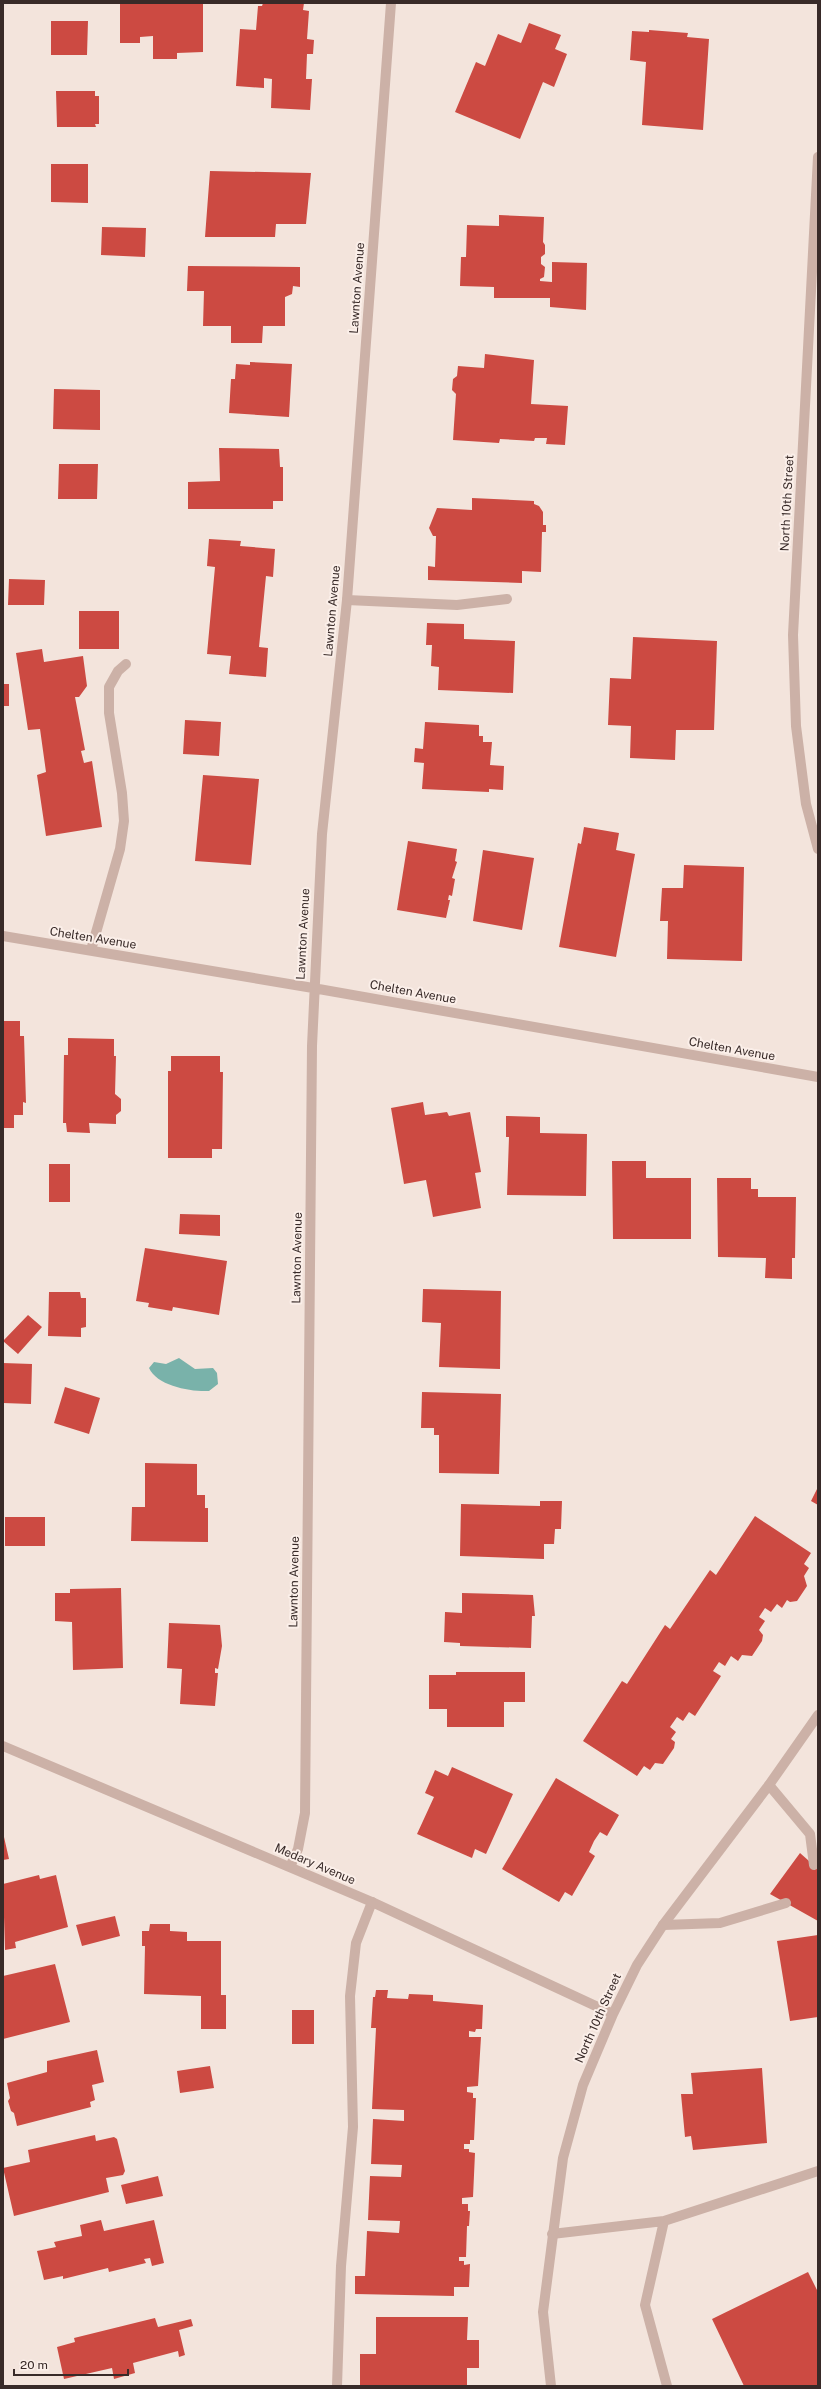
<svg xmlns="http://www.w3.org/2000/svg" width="821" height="2389" font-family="'Public Sans',sans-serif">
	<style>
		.water { fill: #79b2aa }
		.building { fill: #cc4a42 }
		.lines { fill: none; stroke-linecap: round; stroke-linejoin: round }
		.lane { stroke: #ccb1a7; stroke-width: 10 }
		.street { stroke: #ccb1a7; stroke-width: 10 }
		.labels { text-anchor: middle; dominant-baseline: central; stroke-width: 4; stroke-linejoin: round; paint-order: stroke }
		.street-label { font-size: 12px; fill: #382a28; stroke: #fbefe9 }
	</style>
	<rect width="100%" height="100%" fill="#f3e4dc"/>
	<path class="water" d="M179,1358L195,1369L213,1368L217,1373L218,1384L209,1391C191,1392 157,1386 149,1368L154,1362L166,1364Z"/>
	<path class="building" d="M120,3H203V52L177,53V59H153V36L140,37V43H120Z
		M263,3H304L303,10L309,11L307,39L314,40L313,54H307L306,79H312L310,110L271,108L272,79L264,78V88L236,86L240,29L256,30L258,6H262Z
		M51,21H88L87,55H51Z
		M529,23L561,35L555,49L567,54L554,87L543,82L520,139L455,112L476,62L485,66L498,34L521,43Z
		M649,30L688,33L687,37L709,39L703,130L642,125L646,62L630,60L632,31L649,32Z
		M56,91H95V96H99V124H95L96,127H57Z
		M51,164H88V203L51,202Z
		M210,171L311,173L306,224H276L275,237H205Z
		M499,215L544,217L543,242L545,245V254L541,257V264L545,267L544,277L540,279V281L552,282V262L587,263L586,310L550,307V298H494V287L460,286L461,257H466L467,225L499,226Z
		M102,227L146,228L145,257L101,255Z
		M188,266L300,267V287L293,286L292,294L285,297V326H263L262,343H231V326H203L204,291H187Z
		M485,354L534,360L531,404L568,406L565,445L546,444L547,438H535L534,441L500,439L499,443L453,440L456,394L452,390L453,379L457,376L458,366L484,368Z
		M250,362L292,364L289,417L229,413L231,379H235L236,364L250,365Z
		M54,389L100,390V430L53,429Z
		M219,448L279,449L280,467H283V501H273V509H188V482L220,481Z
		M59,464H98L97,499H58Z
		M472,498L534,501V504L539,506L543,512V525H546V532H542L541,572L522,571V583L428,580V566L435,567L436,536H433L429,528L437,508L472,510Z
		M209,539L241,541L240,546L275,549L273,577L266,576L259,647L268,648L266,677L229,674L231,656L207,654L215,567L207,566Z
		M9,579L45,580L44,605H8Z
		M79,611H119V649H79Z
		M427,623L464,624V639L515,641L513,693L438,690L439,667L431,666L432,645H426Z
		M633,637L717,641L714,730H676L675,760L630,758L631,726L608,725L610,678L631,679Z
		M42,649L44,662L83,656L87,686L79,697H75L85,750L81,751L84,763L92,761L102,827L46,836L37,775L46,772L40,729L28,730L16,653Z
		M3,684H9V706H3Z
		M185,720L221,722L219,756L183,754Z
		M425,722L479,725V736H483V742H492L490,765L504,766L503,790L489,789V792L422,789L424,763L414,762L415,748L423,749Z
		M203,775L259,779L251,865L195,861Z
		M584,827L619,833L616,850L635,854L616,957L559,947L578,843L581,844Z
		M408,841L457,849L455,861L457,862L452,878L455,879L452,896L449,895L448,900H450L446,918L397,910Z
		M483,850L534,858L522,930L473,921Z
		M684,865L744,867L742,961L667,959L668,921H660L662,888H683Z
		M3,1021H20V1036H24L26,1103L23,1102V1115H14V1128H3Z
		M68,1038L114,1039V1056H116L115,1094L121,1099V1111L116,1115V1124L89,1123L90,1133L67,1132L66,1123H63L64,1055H68Z
		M171,1056H220V1072H223L222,1149H212V1158H168V1071H171Z
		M423,1102L425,1115L447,1112L449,1116L470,1112L481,1172L475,1173L481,1208L433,1217L426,1180L404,1184L391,1108Z
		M506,1116L540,1117V1133L587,1134L586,1196L507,1195L509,1137H506Z
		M612,1161H646V1178H691V1239H613Z
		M49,1164H70V1202H49Z
		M717,1178H751V1189H758V1197H796L795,1258H792V1279L765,1278L766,1258L718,1257Z
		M180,1214L220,1215V1236L179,1234Z
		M145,1248L227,1261L219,1315L173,1307L172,1311L148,1307L149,1303L136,1301Z
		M423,1289L501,1291L500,1369L439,1367L441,1323L422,1322Z
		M49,1292H80L81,1298H86V1327L81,1328V1337L48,1336Z
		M28,1315L42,1327L18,1354L3,1341Z
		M3,1363L32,1364L31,1404L3,1403Z
		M65,1387L100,1398L89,1434L54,1423Z
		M422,1392L501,1394L499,1474L439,1473V1435H434V1428H421Z
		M145,1463L197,1464V1495H205V1508H208V1542L131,1541L132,1507H145Z
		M818,1487V1505L811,1501Z
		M540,1501H562L561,1529H555L554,1544H544V1559L460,1556L461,1504L540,1506Z
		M755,1516L811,1553L804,1564L809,1568L804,1576L807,1586L797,1601L790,1602L787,1600L782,1608L777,1604L771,1612L765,1608L759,1617L765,1621L759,1630L763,1635L762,1641L752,1656L742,1655L738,1661L731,1656L725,1666L719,1662L713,1671L721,1676L695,1716L689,1712L683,1721L677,1717L670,1727L676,1732L671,1739L675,1742L674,1748L663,1764L655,1763L650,1770L644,1766L637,1776L583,1741L622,1681L627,1684L665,1625L670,1629L710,1570L716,1575Z
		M5,1517H45V1546H5Z
		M121,1588L123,1668L73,1670L72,1622L55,1621V1593H70V1589Z
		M462,1593L533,1595L535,1616H532L531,1648L460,1646V1643L444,1642L445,1612L462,1613Z
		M169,1623L220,1625L222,1646L218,1669L215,1668V1673H218L215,1706L180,1704L182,1669L167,1668Z
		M456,1672H525V1702H504V1727H447V1709H429V1675H456Z
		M452,1767L513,1794L486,1854L475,1849L472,1858L417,1834L434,1797L425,1793L435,1770L448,1776Z
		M556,1778L619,1815L607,1836L600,1832L594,1841L589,1852L595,1856L572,1896L565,1892L559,1902L502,1869Z
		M4,1837L9,1859L3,1860V1838Z
		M800,1853L818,1869V1921L770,1894Z
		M39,1875L40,1879L56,1875L68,1927L15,1942L16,1948L5,1950L3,1884Z
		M115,1916L120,1936L82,1946L76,1925Z
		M150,1924H170V1931L187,1932V1941H221V1995H226V2029H201V1996L144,1994L145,1946H142V1931H149Z
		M818,1935V2017L790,2021L777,1941Z
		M55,1964L70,2022L3,2039V1976Z
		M376,1990H388L387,1998L408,1999L409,1994L433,1995V2001L483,2005L482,2029H476L475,2032L469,2031V2037H481L478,2086L467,2087V2092L473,2093V2098H476L474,2140H470V2144H464V2149H469V2152L475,2153L473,2197L462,2198V2204H468V2211H470L469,2226H467L466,2257H459V2261H464V2265L470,2264L469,2287H454V2296L355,2294V2276H365L367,2231L399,2233L400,2221L368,2220L370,2176L401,2177L402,2165L371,2164L373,2119L404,2121V2110L372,2109L376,2028H371L373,1997H375Z
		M292,2010H314V2044H292Z
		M97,2050L104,2082L92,2085L95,2100L90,2102L91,2107L17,2126L14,2113L11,2111L8,2101L10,2098L7,2083L47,2072V2061Z
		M210,2066L214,2088L180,2093L177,2071Z
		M762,2068L767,2143L693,2150L691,2136L685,2137L681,2094H693L691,2073Z
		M95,2135L96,2141L114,2137L117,2139L125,2171L123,2175L106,2178L109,2192L14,2216L3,2168L30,2162L28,2150Z
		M158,2176L163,2196L126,2204L121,2185Z
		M101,2220L104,2231L154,2220L164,2263L152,2266L150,2258L144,2259L146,2263L109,2272L108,2268L63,2279V2276L44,2280L37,2251L56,2247L54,2242L82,2236L80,2225Z
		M808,2272L818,2292V2386H744L712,2319Z
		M376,2317H468L467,2340H479V2368H467V2386H360V2354H376Z
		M155,2318L158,2327L191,2319L193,2326L179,2330L185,2355L179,2357L178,2351L133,2363L135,2373L114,2379L112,2368L64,2379L57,2347L75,2342L74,2338Z"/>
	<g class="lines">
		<path class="lane" d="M347,600L457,605L507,599
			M91,950L120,849L124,821L122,793L109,713V687L118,671L126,664
			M769,1785L810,1834L814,1865
			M663,1925L720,1923L786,1903
			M664,2221L645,2305L667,2386
			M552,2234L664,2221L818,2171
			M337,2386L341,2266L353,2127L350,1996L356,1943L372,1902"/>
		<path class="street" d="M818,157L793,635L796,726L806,804L818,849
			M3,936L313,988L818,1077
			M3,1746L372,1902L613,2014
			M290,1867L298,1849L305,1813L312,1046L322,834L347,600L391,3
			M551,2386L543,2312L563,2158L583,2085L613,2014L637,1965L663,1925L769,1785L818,1715"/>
	</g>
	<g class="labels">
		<g class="street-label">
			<text transform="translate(357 288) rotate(-86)">Lawnton Avenue</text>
			<text transform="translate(787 503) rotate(-87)">North 10th Street</text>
			<text transform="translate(332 611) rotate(-85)">Lawnton Avenue</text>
			<text transform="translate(303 934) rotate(-87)">Lawnton Avenue</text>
			<text transform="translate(93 938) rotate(9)">Chelten Avenue</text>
			<text transform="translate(413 992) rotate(10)">Chelten Avenue</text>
			<text transform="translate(732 1049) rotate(10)">Chelten Avenue</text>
			<text transform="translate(297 1258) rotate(-89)">Lawnton Avenue</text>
			<text transform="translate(294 1582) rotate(-89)">Lawnton Avenue</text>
			<text transform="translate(315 1864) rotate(23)">Medary Avenue</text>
			<text transform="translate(598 2018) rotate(-66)">North 10th Street</text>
		</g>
	</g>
	<rect width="821" height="2389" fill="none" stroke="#382a28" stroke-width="8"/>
	<path d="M14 2369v6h114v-6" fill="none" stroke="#382a28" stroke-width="2"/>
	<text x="20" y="2369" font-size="12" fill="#382a28" stroke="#fbefe9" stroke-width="3" paint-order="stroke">20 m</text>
</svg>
